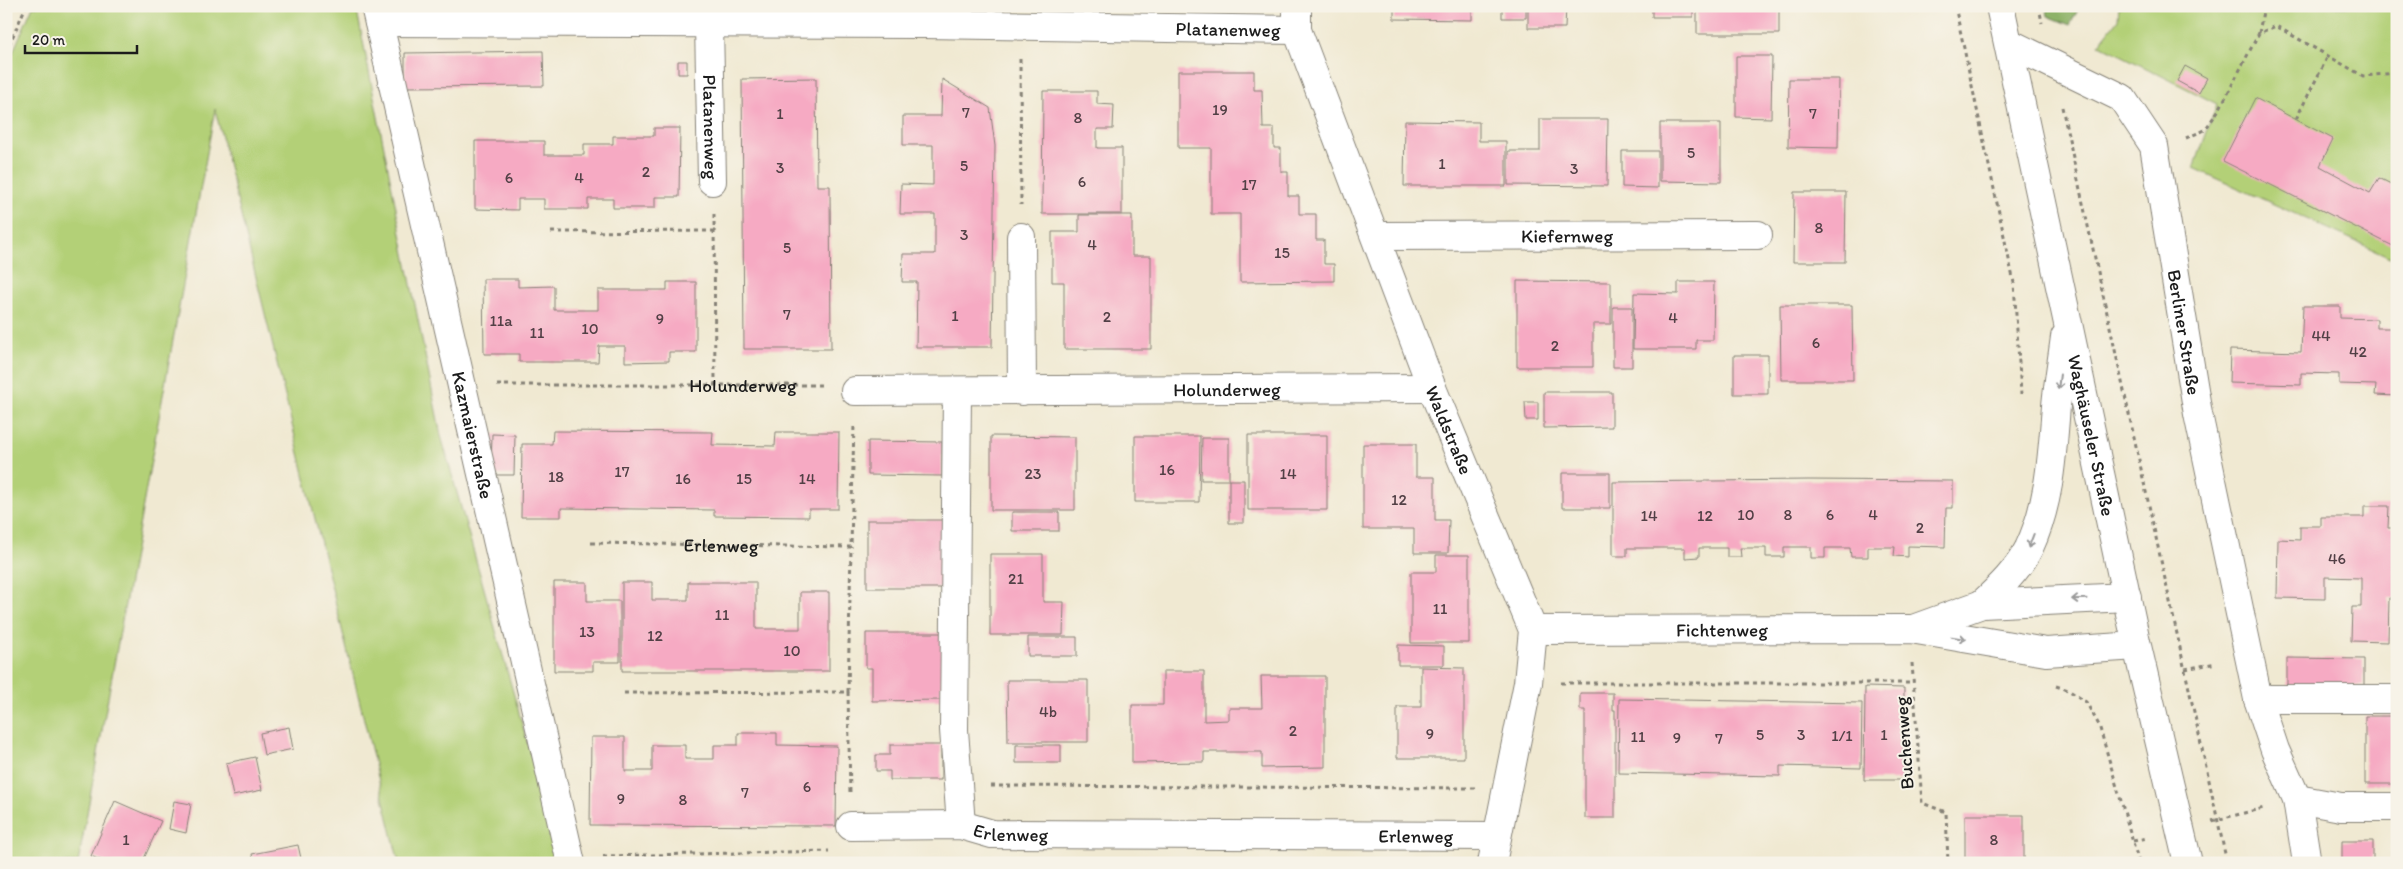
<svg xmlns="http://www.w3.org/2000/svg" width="2403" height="869" font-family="Itim,sans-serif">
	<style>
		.green { fill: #b3d077; stroke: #68764a }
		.forest { fill: #8eb268; stroke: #556742 }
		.building { fill: #f6aac3 }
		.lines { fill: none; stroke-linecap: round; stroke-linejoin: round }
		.minor-casing { stroke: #868277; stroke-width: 30 }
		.path { stroke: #868277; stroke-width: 3; stroke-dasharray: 4 4; stroke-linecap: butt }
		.minor { stroke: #fff; stroke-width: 28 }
		.oneway { stroke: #999 }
		.labels { text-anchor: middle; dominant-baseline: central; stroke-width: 4; stroke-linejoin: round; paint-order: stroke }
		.number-label { font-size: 16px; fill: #524046 }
		.street-label { font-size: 19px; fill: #1c1c1c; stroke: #f7f3e8 }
	</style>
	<rect width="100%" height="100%" fill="#f7f3e8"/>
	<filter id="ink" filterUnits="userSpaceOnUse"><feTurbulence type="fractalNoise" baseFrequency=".02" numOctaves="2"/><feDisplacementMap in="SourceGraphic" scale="10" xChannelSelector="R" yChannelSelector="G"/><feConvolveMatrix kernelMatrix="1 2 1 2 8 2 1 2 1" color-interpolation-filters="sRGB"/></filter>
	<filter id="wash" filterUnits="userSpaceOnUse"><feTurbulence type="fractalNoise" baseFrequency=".0096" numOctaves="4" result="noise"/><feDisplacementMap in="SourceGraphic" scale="20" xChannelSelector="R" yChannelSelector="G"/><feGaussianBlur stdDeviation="1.12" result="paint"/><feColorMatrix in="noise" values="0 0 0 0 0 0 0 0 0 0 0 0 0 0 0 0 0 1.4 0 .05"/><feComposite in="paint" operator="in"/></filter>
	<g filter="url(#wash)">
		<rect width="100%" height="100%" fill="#f0e9d2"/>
		<path class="green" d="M33,6H356L441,436L541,791L557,863H399L215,109L78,863H6V68Z
			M2119,6H2397V260L2194,168L2217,104L2099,44L2118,19Z"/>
		<path class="forest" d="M2046,6H2080L2070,25L2048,16Z"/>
		<g id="blocks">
			<path class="building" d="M1394,6H1472V20L1394,19Z
				M1502,6H1526V18H1502Z
				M1528,6H1566L1565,28H1528Z
				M1652,6H1693V17H1652Z
				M1697,6H1779V34H1697Z
				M543,51L544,86L405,87V53Z
				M1736,56H1772L1771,118L1736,117Z
				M678,61H687V74H678Z
				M2185,66L2207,78L2199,93L2177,81Z
				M1178,71H1254V90H1262L1263,128H1274V148H1281V172H1288V196H1299V214H1316V240H1324V264H1334V281L1240,282V214H1211V148H1178Z
				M816,78L817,186H830L831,349H744L742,79Z
				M942,79L990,108L995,146L992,347H916L917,282H902L903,254H935V214H900L901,184L933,185V145H903V116H941Z
				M1789,79H1839L1838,148L1788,147Z
				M1043,91H1097V104L1114,105L1113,129H1097V148H1122V214H1042Z
				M2255,98L2333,139L2320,166L2370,193L2379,178L2397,187V248L2223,161Z
				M1540,119H1608L1607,186L1508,185V151H1540Z
				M1405,121L1479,122V141H1506V186H1404Z
				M1660,123H1721V182L1660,181Z
				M654,128H680L679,197H655V208H613V199H588V209H544V199H518V210L475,209V141H544V155H584V144H613V136H654Z
				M1622,151H1658V188L1622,187Z
				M1794,192H1846L1845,262H1793Z
				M1079,215H1132V256H1151V349H1064V282H1052V232H1079Z
				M483,279H518V287L554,286V310H598V290H667V282H696V352H669V361L625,362V346H599L598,362H519V354H484Z
				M1517,281L1611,282V324H1593V367H1517Z
				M1678,282H1714L1713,340H1696V349H1633L1634,293L1678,294Z
				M1780,305H1852L1853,380H1781Z
				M2303,306H2340V318L2377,319V328H2397V396L2375,395L2376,385L2339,384V374L2301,373V385L2229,383L2230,350L2301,352Z
				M1613,307H1632V367H1613Z
				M1734,355H1768V394H1734Z
				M1544,392H1612V427L1544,428Z
				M1525,402H1538V420H1526Z
				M553,431L713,432L712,445L775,446L776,432H839L838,509H809V517L714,516V510L561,508V517H521L522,444H552Z
				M492,434L515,435L514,475H491Z
				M1248,435H1327V510H1248Z
				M991,436L1075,437V510H991Z
				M1135,436H1200L1199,502H1135Z
				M1202,438H1229V480H1244V523H1229V480H1201Z
				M868,441L942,442V476L868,475Z
				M1363,444H1416V477H1435V520H1449L1448,553H1414V529H1363Z
				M1562,473H1610V508H1562Z
				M1809,480L1953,481V508H1946L1945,547L1908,546V557L1894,556L1895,547H1868V557H1851L1850,548H1825V558H1811V547H1784V557H1766V548H1740L1741,557H1727V548H1699V557L1685,558V548H1627V556H1613V482Z
				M2364,506H2389L2388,528H2397V598H2389L2388,642L2351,641L2352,607H2361V578L2325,577V599L2277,598L2278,539L2300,540V526H2321V517H2364Z
				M1012,512H1059V531H1012Z
				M867,520H946V588H867Z
				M990,554H1043V602H1064L1063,635H990Z
				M1436,555H1469V643H1411V572H1436Z
				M554,582H587V601H620V662H593V671H554Z
				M622,582H652V600H688V582H756V629H800V592H829V671H622Z
				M866,633H943L941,700L872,701V668H866Z
				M1028,637H1077V656H1028Z
				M1398,645L1444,646V665H1398Z
				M2287,658L2364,659V686L2287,685Z
				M1421,667L1464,668V758H1397V707H1421Z
				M1163,671H1204V721L1229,720V708H1262L1261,676H1325V767L1262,768V752H1204V762L1132,763V705H1163Z
				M1007,680H1088V742H1008Z
				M1865,687L1904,688L1903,780H1864Z
				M1580,693H1613V710H1615V818H1585V710H1580Z
				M1619,699L1862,703L1861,768L1780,766V776L1618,773Z
				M2365,716H2397V784H2365Z
				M289,727L293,749L264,755L260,733Z
				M738,733H777V745L837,746L836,826L590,825L591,737H625V771H652V745H685V759H714V745H738Z
				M890,745H941V780H890V771H876V755H890Z
				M1016,745H1061V763H1016Z
				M255,757L262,790L233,796L226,763Z
				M115,801L161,821L142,863H107L91,856Z
				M174,801L191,804L186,833L169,829Z
				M1965,815H2024V863H1965Z
				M2342,841H2373V863H2342Z
				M298,845L302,863H254L252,854Z"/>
		</g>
	</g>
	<g filter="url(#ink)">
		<use href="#blocks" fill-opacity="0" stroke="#868277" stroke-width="1"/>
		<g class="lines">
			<defs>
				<g id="minor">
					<path id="s3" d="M375,6L571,863"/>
					<path id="s4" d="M1297,6V30L1432,388L1533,630L1528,683L1492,863"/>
					<path id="s5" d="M2000,6L2137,646L2188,863"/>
					<path id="s6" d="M379,22L923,24L1297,30"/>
					<path id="s7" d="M709,23L712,181"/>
					<path id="s8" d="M2009,43L2122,98L2154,146L2198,414L2258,699L2275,750L2297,799L2307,863"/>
					<path id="s9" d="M1376,236L1758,235"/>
					<path d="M1021,237L1022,391"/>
					<path id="s10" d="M855,391L1432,388"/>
					<path d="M957,392L954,730L961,825"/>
					<path d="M1982,604C1999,588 2018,570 2029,548C2050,503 2052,456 2056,406C2058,383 2062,360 2065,337"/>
					<path d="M1913,629L1982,604L2127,597"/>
					<path id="s11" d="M1533,630L1911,629L2046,652L2137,646"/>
					<path d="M2258,699H2397"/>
					<path d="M2297,799L2341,807H2397"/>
					<path id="s12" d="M851,826L961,825L992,834L1497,836"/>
				</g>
			</defs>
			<use href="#minor" class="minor-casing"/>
			<g class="path">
				<path d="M1955,6L2014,283L2021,394"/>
				<path d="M2039,6L2042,23"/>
				<path d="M2259,33L2264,6"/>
				<path d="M6,52L26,6"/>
				<path d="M1020,59L1021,205"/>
				<path d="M2062,107L2227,863"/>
				<path d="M2296,119L2328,56"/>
				<path d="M2186,138L2205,130L2220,108L2259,33L2276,26L2363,76L2397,73"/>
				<path d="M714,214L715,385"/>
				<path d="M551,232L715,231"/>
				<path id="s1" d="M497,385H823"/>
				<path id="s2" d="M591,543L851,547L854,424"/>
				<path d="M1912,663L1922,803L1946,812L1948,863"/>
				<path d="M2185,669L2216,663"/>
				<path d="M1561,683H1913"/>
				<path d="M2056,686L2068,690L2086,702L2099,725L2139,863"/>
				<path d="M848,692L850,794"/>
				<path d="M624,693L848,692L851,547"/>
				<path d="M991,786L1475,788"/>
				<path d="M2212,821L2264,808"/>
				<path d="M2133,841L2147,838"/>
				<path d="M603,856L829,851"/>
			</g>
			<use href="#minor" class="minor"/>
		</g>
		<defs><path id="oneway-shaft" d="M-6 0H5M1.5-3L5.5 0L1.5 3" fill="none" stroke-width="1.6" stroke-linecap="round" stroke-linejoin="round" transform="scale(1.25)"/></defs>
		<g class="oneway">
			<use href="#oneway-shaft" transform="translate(2059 382) rotate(97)"/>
			<use href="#oneway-shaft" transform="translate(2031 541) rotate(111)"/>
			<use href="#oneway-shaft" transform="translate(2079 599) rotate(178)"/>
			<use href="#oneway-shaft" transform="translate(1959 638) rotate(10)"/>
		</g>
	</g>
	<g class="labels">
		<g class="number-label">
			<text x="1220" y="109">19</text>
			<text x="966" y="112">7</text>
			<text x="780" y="113">1</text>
			<text x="1813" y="113">7</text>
			<text x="1078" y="117">8</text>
			<text x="1691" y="152">5</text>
			<text x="1442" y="163">1</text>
			<text x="964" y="165">5</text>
			<text x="780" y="167">3</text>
			<text x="1574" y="168">3</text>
			<text x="646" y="171">2</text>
			<text x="509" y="177">6</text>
			<text x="579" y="177">4</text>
			<text x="1082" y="181">6</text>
			<text x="1249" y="184">17</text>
			<text x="1819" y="227">8</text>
			<text x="964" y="234">3</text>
			<text x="1092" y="244">4</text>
			<text x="787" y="247">5</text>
			<text x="1282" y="252">15</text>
			<text x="787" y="314">7</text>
			<text x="955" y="315">1</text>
			<text x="1107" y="316">2</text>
			<text x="1673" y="317">4</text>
			<text x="660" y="318">9</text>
			<text x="501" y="320">11a</text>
			<text x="590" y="328">10</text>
			<text x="537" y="332">11</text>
			<text x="2321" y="335">44</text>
			<text x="1816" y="342">6</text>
			<text x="1555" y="345">2</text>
			<text x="2358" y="351">42</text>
			<text x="1167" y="469">16</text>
			<text x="622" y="471">17</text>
			<text x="1033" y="473">23</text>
			<text x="1288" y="473">14</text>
			<text x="556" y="476">18</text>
			<text x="683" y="478">16</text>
			<text x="744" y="478">15</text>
			<text x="807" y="478">14</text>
			<text x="1399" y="499">12</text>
			<text x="1746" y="514">10</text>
			<text x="1788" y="514">8</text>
			<text x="1830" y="514">6</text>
			<text x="1873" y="514">4</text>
			<text x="1649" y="515">14</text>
			<text x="1705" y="515">12</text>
			<text x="1920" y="527">2</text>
			<text x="2337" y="558">46</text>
			<text x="1016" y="578">21</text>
			<text x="1440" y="608">11</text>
			<text x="722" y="614">11</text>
			<text x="587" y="631">13</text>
			<text x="655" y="635">12</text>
			<text x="792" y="650">10</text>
			<text x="1048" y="711">4b</text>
			<text x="1293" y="730">2</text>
			<text x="1430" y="733">9</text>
			<text x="1760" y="734">5</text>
			<text x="1801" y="734">3</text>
			<text x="1884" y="734">1</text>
			<text x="1842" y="735">1/1</text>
			<text x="1638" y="736">11</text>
			<text x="1677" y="737">9</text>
			<text x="1719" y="738">7</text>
			<text x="807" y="786">6</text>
			<text x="745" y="792">7</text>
			<text x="621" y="798">9</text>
			<text x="683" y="799">8</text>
			<text x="126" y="839">1</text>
			<text x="1994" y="839">8</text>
		</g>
		<g class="street-label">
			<text stroke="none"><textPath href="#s6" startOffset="849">Platanenweg</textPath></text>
			<text stroke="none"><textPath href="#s7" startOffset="104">Platanenweg</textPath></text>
			<text stroke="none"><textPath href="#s9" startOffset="191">Kiefernweg</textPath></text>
			<text stroke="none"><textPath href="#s8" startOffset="372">Berliner Straße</textPath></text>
			<text stroke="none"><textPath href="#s1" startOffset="246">Holunderweg</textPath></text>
			<text stroke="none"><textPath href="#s10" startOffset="372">Holunderweg</textPath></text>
			<text stroke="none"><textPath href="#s4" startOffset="452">Waldstraße</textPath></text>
			<text stroke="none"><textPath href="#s3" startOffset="440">Kazmaierstraße</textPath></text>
			<text stroke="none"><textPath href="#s5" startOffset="439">Waghäuseler Straße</textPath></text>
			<text stroke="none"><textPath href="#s2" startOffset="130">Erlenweg</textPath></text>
			<text stroke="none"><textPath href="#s11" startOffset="189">Fichtenweg</textPath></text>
			<text transform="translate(1904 743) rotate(-94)">Buchenweg</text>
			<text stroke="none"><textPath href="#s12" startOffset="161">Erlenweg</textPath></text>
			<text stroke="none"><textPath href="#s12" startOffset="566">Erlenweg</textPath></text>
		</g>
	</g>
	<rect width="2403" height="869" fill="none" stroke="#f7f3e8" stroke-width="25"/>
	<path d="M25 45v8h112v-8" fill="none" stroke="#1c1c1c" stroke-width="2.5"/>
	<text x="32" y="45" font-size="15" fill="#1c1c1c" stroke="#f7f3e8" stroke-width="4" paint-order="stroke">20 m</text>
</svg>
